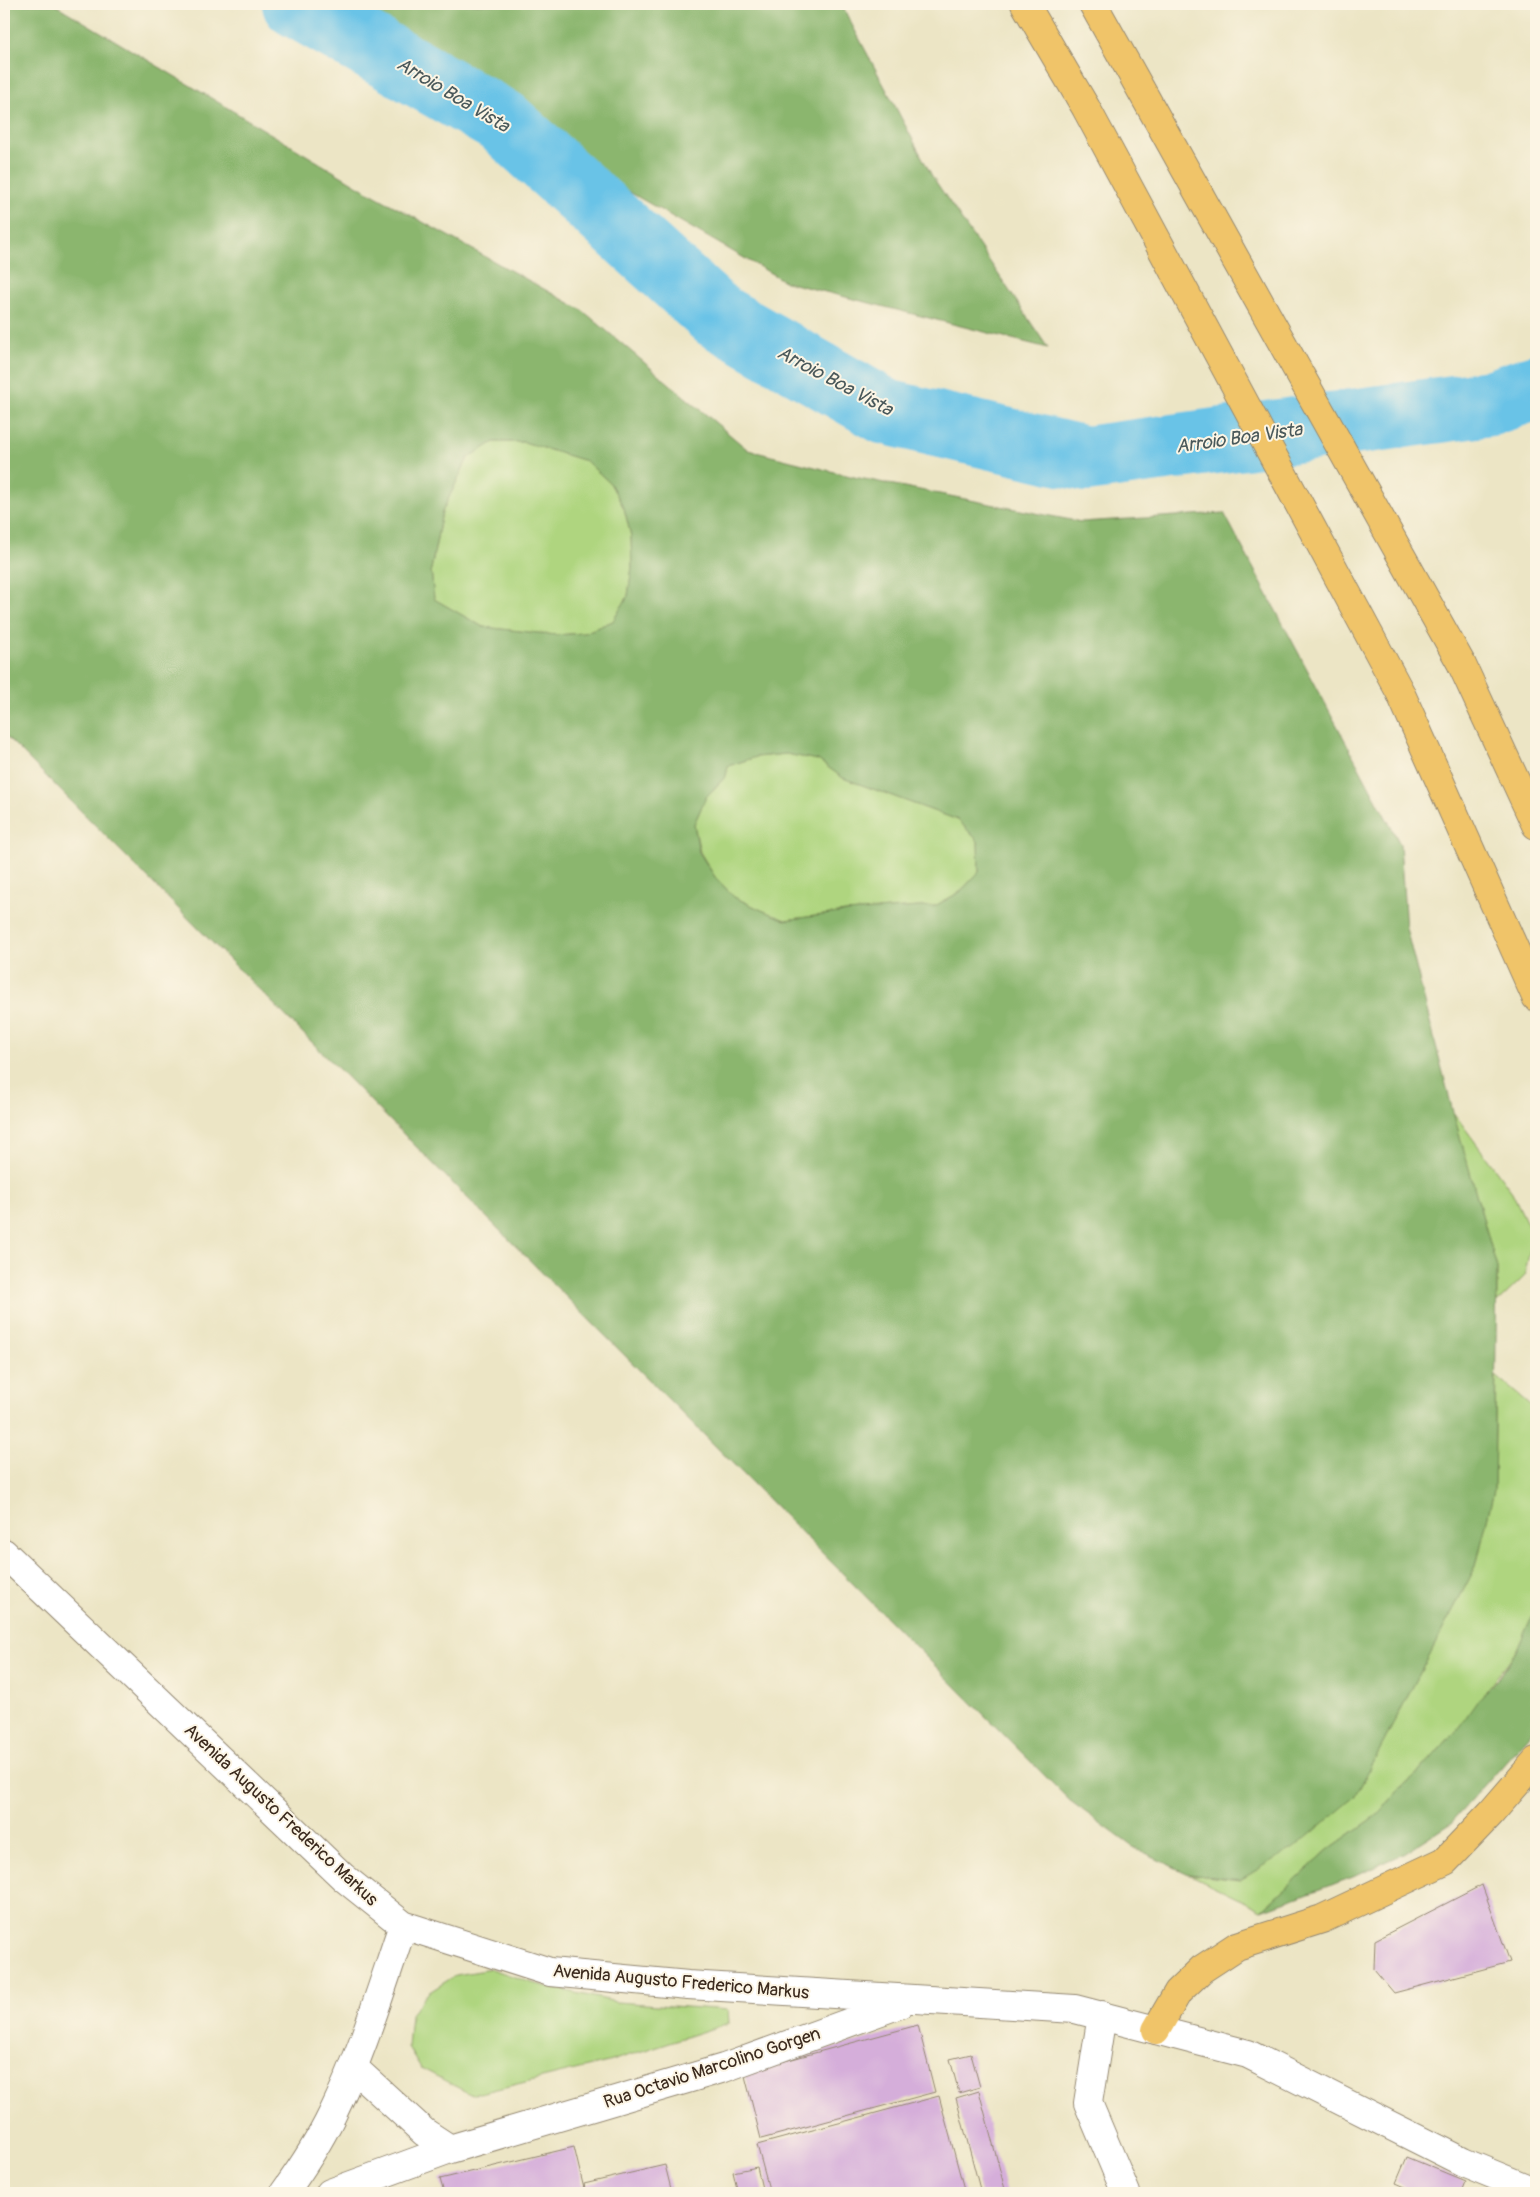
<svg xmlns="http://www.w3.org/2000/svg" width="1540" height="2197" font-family="Pangolin,sans-serif">
	<style>
		.green { fill: #afd57f; stroke: #75804e }
		.forest { fill: #8bb66e; stroke: #637046; fill-rule: evenodd }
		.lines { fill: none; stroke-linecap: round; stroke-linejoin: round }
		.river { stroke: #69c3e7; stroke-width: 66 }
		.building { fill: #d5aeda }
		.minor-casing { stroke: #948872; stroke-width: 30 }
		.highway-casing { stroke: #948872; stroke-width: 30 }
		.minor { stroke: #fff; stroke-width: 28 }
		.highway { stroke: #f0c469; stroke-width: 28 }
		.labels { text-anchor: middle; dominant-baseline: central; stroke-width: 4; stroke-linejoin: round; paint-order: stroke }
		.street-label { font-size: 18px; fill: #3b2a1e; stroke: #fcf5e5 }
		.water-label { font-size: 19px; font-style: italic; fill: #49585a; stroke: #fcf5e5 }
	</style>
	<rect width="100%" height="100%" fill="#fcf5e5"/>
	<filter id="ink" filterUnits="userSpaceOnUse"><feTurbulence type="fractalNoise" baseFrequency=".02" numOctaves="2"/><feDisplacementMap in="SourceGraphic" scale="10" xChannelSelector="R" yChannelSelector="G"/><feConvolveMatrix kernelMatrix="1 2 1 2 8 2 1 2 1" color-interpolation-filters="sRGB"/></filter>
	<filter id="wash" filterUnits="userSpaceOnUse"><feTurbulence type="fractalNoise" baseFrequency=".0096" numOctaves="4" result="noise"/><feDisplacementMap in="SourceGraphic" scale="20" xChannelSelector="R" yChannelSelector="G"/><feGaussianBlur stdDeviation="1.12" result="paint"/><feColorMatrix in="noise" values="0 0 0 0 0 0 0 0 0 0 0 0 0 0 0 0 0 1.4 0 .05"/><feComposite in="paint" operator="in"/></filter>
	<g filter="url(#wash)">
		<rect width="100%" height="100%" fill="#ece5c5"/>
		<path class="green" d="M493,442H524L586,461L610,483L624,508L631,536L632,567L628,596L613,621L584,633L556,635L483,627L434,599L431,570L442,512L468,458Z
			M786,754L818,760L843,778L958,820L978,841L979,872L960,892L935,906L846,912L785,920L759,909L734,897L715,877L700,852L694,824L706,797L726,776L728,766L756,757Z
			M1453,1112L1512,1192L1533,1236L1524,1277L1497,1303V1268Z
			M1496,1376L1536,1410V1607L1517,1650L1459,1727L1419,1772L1397,1791L1378,1814L1329,1849L1262,1910L1189,1874L1240,1880L1355,1797L1476,1566L1494,1490Z
			M492,1969L532,1983L616,2002L728,2010L729,2023L608,2062L472,2095L421,2068L408,2047L411,2014L428,1993L456,1975Z"/>
		<path class="forest" d="M4,4H54L363,189L582,310L748,450L854,477L1081,522L1224,513L1400,844L1406,928L1453,1112L1497,1268L1494,1490L1476,1566L1355,1797L1294,1848L1240,1880L1189,1874L1137,1850L1069,1800L4,734ZM494,442H524L586,461L610,483L624,508L631,536L632,567L628,596L613,621L584,633L556,635L483,627L434,599L431,569L442,512L468,458ZM786,754L818,760L843,778L958,820L978,841L979,872L960,892L935,906L846,912L785,920L759,909L734,897L715,877L699,852L694,824L706,797L726,776L728,766L756,757Z
			M302,4H841L932,176L1048,348L786,282Z
			M1536,1607V1727L1451,1823L1403,1854L1353,1877L1262,1910L1329,1849L1378,1814L1397,1791L1419,1772L1459,1727L1478,1700L1499,1677L1517,1650Z"/>
		<g class="lines">
			<path class="river" d="M295,4L503,122L717,316L886,412L1086,459L1490,403L1536,387"/>
		</g>
		<g id="blocks">
			<path class="building" d="M1482,1885L1510,1962L1394,1993L1374,1969L1375,1940Z
				M918,2025L935,2092L761,2139L744,2072Z
				M971,2054L980,2087L959,2093L950,2059Z
				M979,2091L1006,2193H981L956,2098Z
				M939,2096L965,2193H770L757,2145Z
				M574,2147L585,2193H444L440,2179Z
				M1407,2157L1465,2181L1460,2193H1419L1396,2183Z
				M665,2165L672,2193H586L584,2184Z
				M757,2167L763,2193H738L733,2172Z"/>
		</g>
	</g>
	<g filter="url(#ink)">
		<use href="#blocks" fill-opacity="0" stroke="#948872" stroke-width="1"/>
		<g class="lines">
			<defs>
				<path id="minor" d="M4,1553L343,1877L403,1925L550,1972L688,1985L1075,2009L1248,2054L1463,2162L1536,2192
					M1102,2015L1088,2103L1126,2193
					M354,2068L424,2132L450,2149
					M284,2193C302,2168 319,2142 332,2115C362,2054 381,1989 403,1925
					M330,2193L450,2149L724,2068L900,2004"/>
				<path id="highway" d="M1025,4L1086,108L1400,692L1536,997
					M1093,4L1461,663L1536,825
					M1156,2030L1178,1992L1202,1969L1237,1946L1322,1919L1445,1861L1491,1813L1536,1761"/>
			</defs>
			<use href="#minor" class="minor-casing"/>
			<use href="#highway" class="highway-casing"/>
			<use href="#minor" class="minor"/>
			<use href="#highway" class="highway"/>
		</g>
	</g>
	<g class="labels">
		<g class="street-label">
			<text transform="translate(281 1815) rotate(43)">Avenida Augusto Frederico Markus</text>
			<text transform="translate(681 1982) rotate(5)">Avenida Augusto Frederico Markus</text>
			<text transform="translate(712 2068) rotate(-18)">Rua Octavio Marcolino Gorgen</text>
		</g>
		<g class="water-label">
			<text transform="translate(453 95) rotate(31)">Arroio Boa Vista</text>
			<text transform="translate(835 381) rotate(28)">Arroio Boa Vista</text>
			<text transform="translate(1239 438) rotate(-8)">Arroio Boa Vista</text>
		</g>
	</g>
	<rect width="1540" height="2197" fill="none" stroke="#fcf5e5" stroke-width="20"/>
</svg>
